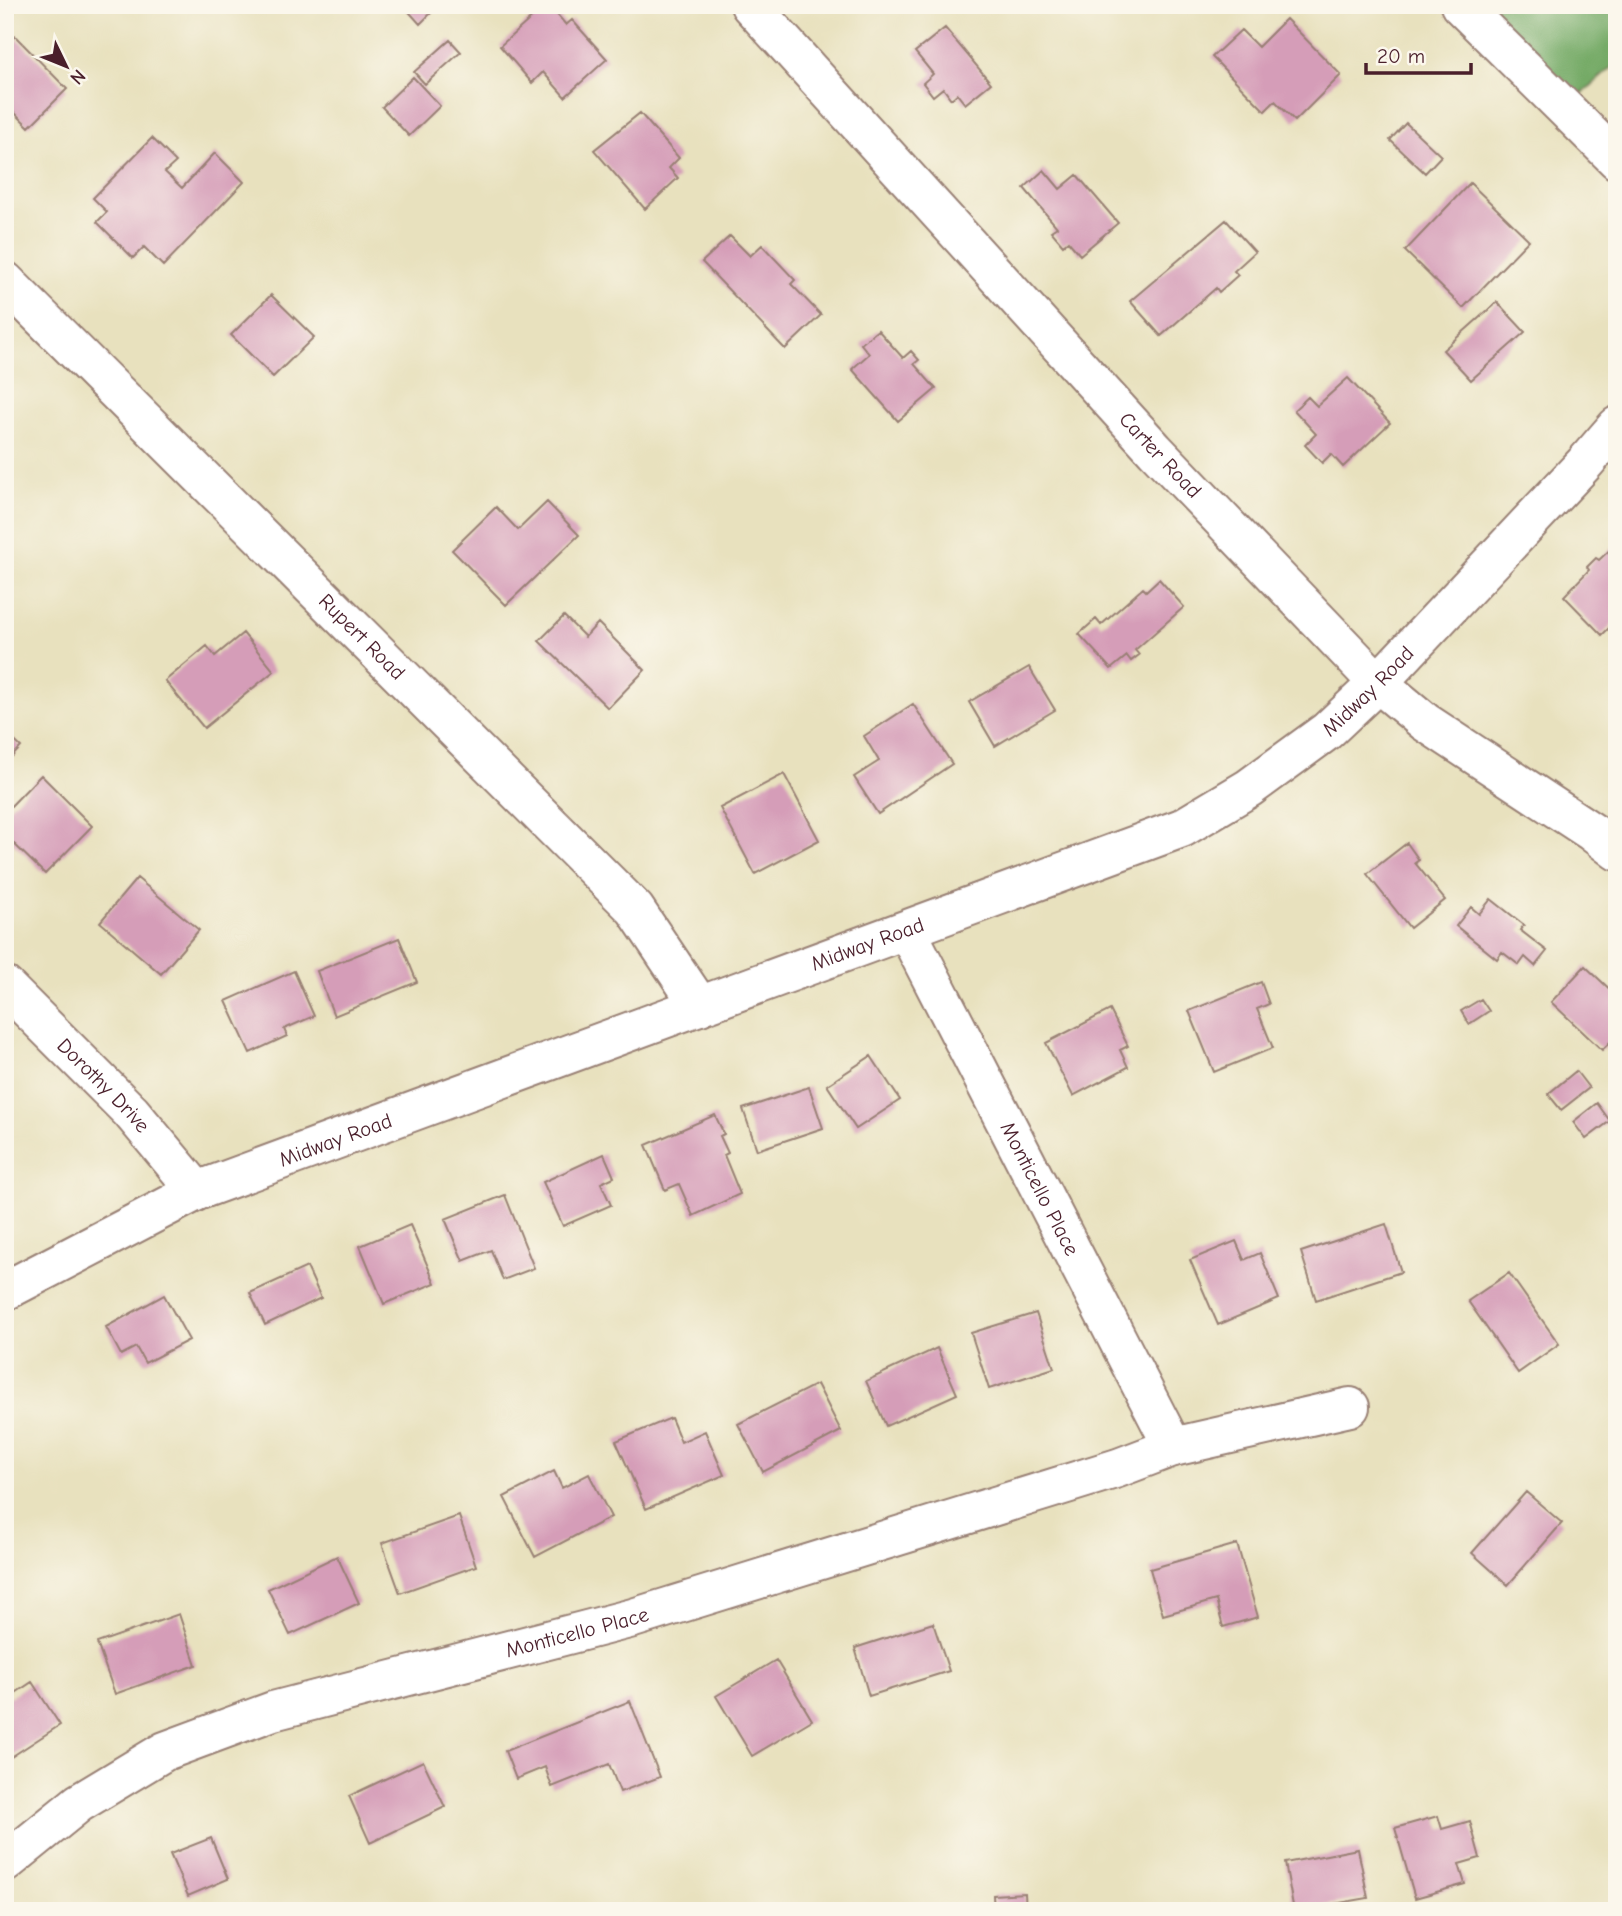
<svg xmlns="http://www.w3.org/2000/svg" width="1622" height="1916" font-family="'Comic Neue',sans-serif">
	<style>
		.forest { fill: #75aa66; stroke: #606448; stroke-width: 2 }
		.building { fill: #d59db8 }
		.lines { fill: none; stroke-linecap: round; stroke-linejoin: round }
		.minor-casing { stroke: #998074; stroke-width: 42 }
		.minor { stroke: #fff; stroke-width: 38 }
		.labels { text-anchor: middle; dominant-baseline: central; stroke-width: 5; stroke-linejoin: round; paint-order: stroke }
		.street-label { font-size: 21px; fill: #4a1f2b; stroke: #fbf7ec }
	</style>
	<rect width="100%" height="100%" fill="#fbf7ec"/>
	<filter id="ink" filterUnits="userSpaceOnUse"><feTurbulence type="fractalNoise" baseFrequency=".0143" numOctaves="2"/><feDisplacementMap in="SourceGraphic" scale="14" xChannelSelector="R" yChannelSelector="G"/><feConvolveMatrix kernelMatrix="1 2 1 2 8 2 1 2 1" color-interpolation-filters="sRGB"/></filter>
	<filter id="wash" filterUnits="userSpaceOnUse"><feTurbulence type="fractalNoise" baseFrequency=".00686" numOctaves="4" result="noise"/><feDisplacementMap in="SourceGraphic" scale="28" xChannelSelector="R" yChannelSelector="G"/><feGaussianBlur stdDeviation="1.57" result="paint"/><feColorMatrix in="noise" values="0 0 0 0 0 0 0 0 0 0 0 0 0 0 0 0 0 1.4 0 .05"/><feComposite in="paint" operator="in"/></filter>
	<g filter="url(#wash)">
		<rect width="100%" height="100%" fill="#e8e1be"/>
		<path class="forest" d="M1469,5H1617V63L1569,105Z"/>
		<g id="blocks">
			<path class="building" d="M403,5H433L436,8L420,24Z
				M546,5H549L566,25L572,20L607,59L565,97L543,72L532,83L500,46Z
				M1286,19L1341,75L1295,121L1275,101L1265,111L1212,57L1241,30L1258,47Z
				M945,28L991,83L965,104L957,94L951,99L943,88L933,96L923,83L933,74L915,52Z
				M15,36L67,89L29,127L5,103V46Z
				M450,40L461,52L425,84L414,72Z
				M413,77L440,106L409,136L382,107Z
				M640,113L679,158L669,168L678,178L645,209L594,150Z
				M1406,123L1441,156L1425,173L1390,140Z
				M152,138L176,162L165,172L182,188L215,153L244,182L163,266L144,247L133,258L97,222L107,212L93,198Z
				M1044,170L1060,189L1077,175L1118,223L1080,255L1068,241L1063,245L1051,231L1057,227L1024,188Z
				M1470,183L1529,240L1463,308L1405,251Z
				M1226,220L1255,252L1234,271L1238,275L1219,292L1216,288L1161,336L1130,301Z
				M730,236L750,256L762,245L795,280L791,284L821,315L785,349L702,262Z
				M271,295L314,337L273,377L231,335Z
				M1497,302L1525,332L1471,380L1443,350Z
				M878,330L903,358L911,351L919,360L914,364L936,389L898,421L852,369L869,354L861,344Z
				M1348,378L1390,423L1343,467L1331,454L1322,463L1305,445L1316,434L1294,410L1308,397L1317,406Z
				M547,502L579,535L506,605L452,550L496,507L518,530Z
				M1617,543V620L1602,635L1564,596L1589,570L1587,567L1596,558L1599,560Z
				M1159,579L1184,607L1135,650L1139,655L1131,661L1127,656L1111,669L1079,634L1096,619L1101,625L1143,588L1146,591Z
				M564,616L585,637L598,623L645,670L608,708L539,641Z
				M243,633L274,671L204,728L165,681L207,646L215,656Z
				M1029,667L1055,710L995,746L969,702Z
				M913,704L952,764L878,814L854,777L879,761L864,736Z
				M5,732L21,747L5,764Z
				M784,774L819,840L755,874L720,808Z
				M41,775L92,826L45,874L5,835V812Z
				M1407,843L1419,860L1415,863L1445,900L1410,928L1367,874Z
				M137,878L199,930L161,974L100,922Z
				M1491,899L1524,925L1520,930L1547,951L1535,966L1525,957L1519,965L1502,952L1497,959L1456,926L1471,907L1479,914Z
				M399,938L417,982L334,1016L317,971Z
				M1585,966L1617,996V1035L1602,1050L1551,1002Z
				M294,971L314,1016L284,1029L287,1036L250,1053L226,1001Z
				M1261,982L1269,1004L1257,1009L1273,1048L1214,1072L1189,1011Z
				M1481,999L1489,1011L1469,1024L1461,1011Z
				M1110,1010L1128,1046L1120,1050L1128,1067L1073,1096L1046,1043Z
				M871,1056L900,1100L856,1129L827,1085Z
				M1576,1071L1589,1088L1561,1110L1548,1094Z
				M809,1087L823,1128L757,1150L743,1109Z
				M1597,1103L1610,1121L1586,1139L1573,1122Z
				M715,1115L724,1134L720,1136L728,1153L724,1155L740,1194L693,1216L679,1184L665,1190L646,1145Z
				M604,1154L614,1177L601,1183L611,1205L563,1226L543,1182Z
				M505,1195L534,1268L503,1280L491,1250L463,1261L445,1219Z
				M1386,1224L1401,1272L1316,1300L1301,1252Z
				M410,1225L435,1283L384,1304L360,1246Z
				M1236,1241L1244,1260L1260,1253L1279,1299L1218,1325L1190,1260Z
				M307,1267L321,1298L265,1325L250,1293Z
				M1509,1273L1559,1344L1518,1373L1468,1301Z
				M164,1295L189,1340L145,1363L136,1347L121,1355L106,1327Z
				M1036,1313L1054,1368L989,1389L971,1333Z
				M937,1348L957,1394L886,1426L866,1381Z
				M817,1384L841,1431L763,1472L738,1424Z
				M671,1418L681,1442L705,1431L724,1475L646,1509L616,1441Z
				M554,1471L562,1488L589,1474L611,1517L535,1557L504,1497Z
				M1526,1492L1562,1523L1508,1585L1472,1553Z
				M459,1516L476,1566L400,1593L382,1543Z
				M1237,1544L1258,1617L1223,1627L1216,1600L1163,1615L1150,1569Z
				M337,1556L359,1603L290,1635L268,1589Z
				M179,1614L196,1665L115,1694L97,1643Z
				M933,1623L949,1671L869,1696L855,1648Z
				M776,1660L812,1720L752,1756L716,1696Z
				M32,1682L60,1725L5,1761V1700Z
				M630,1701L660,1777L620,1792L609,1764L552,1787L545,1767L516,1779L505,1751Z
				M423,1761L445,1807L370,1843L349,1796Z
				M1438,1816L1442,1829L1470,1821L1480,1858L1459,1864L1465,1884L1415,1898L1395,1828Z
				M211,1838L228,1879L188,1896L170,1854Z
				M1358,1849L1368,1898L1294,1911L1285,1863Z
				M1025,1893L1026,1911H994L993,1895Z"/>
		</g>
	</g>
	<g filter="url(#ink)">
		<use href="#blocks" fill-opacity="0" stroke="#998074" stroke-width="2"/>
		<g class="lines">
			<defs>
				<g id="minor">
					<path id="s1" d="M750,5L1155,450L1378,683L1425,722L1592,832L1617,851"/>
					<path d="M1460,5L1617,160"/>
					<path id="s2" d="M5,281L635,909L700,1006"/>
					<path id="s3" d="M907,931L1173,1447"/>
					<path id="s4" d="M5,986L131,1112L197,1191"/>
					<path id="s5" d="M5,1291L197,1191L1182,828L1249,788L1327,731L1378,683L1584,464L1617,426"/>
					<path id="s6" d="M5,1863L79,1803L165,1751L273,1711L633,1618L1118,1468L1173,1447L1350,1407"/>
				</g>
			</defs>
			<use href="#minor" class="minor-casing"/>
			<use href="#minor" class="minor"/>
		</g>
	</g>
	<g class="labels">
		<g class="street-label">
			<text stroke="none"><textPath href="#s1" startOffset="609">Carter Road</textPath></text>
			<text stroke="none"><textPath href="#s2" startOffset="504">Rupert Road</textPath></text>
			<text stroke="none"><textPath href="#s5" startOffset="1498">Midway Road</textPath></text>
			<text stroke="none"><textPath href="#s5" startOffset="931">Midway Road</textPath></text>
			<text stroke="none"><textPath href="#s4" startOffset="140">Dorothy Drive</textPath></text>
			<text stroke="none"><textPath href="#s5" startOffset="364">Midway Road</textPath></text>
			<text stroke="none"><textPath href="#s3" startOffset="290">Monticello Place</textPath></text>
			<text stroke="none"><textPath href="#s6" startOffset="625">Monticello Place</textPath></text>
		</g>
	</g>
	<rect width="1622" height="1916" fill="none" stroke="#fbf7ec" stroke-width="28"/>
	<g transform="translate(66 66) rotate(133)" stroke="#fbf7ec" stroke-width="5" paint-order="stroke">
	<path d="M0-5L12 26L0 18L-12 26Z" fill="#4a1f2b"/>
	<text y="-10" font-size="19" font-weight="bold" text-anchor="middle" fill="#4a1f2b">N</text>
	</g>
	<path d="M1366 63v10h105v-10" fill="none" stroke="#4a1f2b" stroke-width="3.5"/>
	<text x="1377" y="63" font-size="21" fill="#4a1f2b" stroke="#fbf7ec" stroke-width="5" paint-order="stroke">20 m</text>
</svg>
